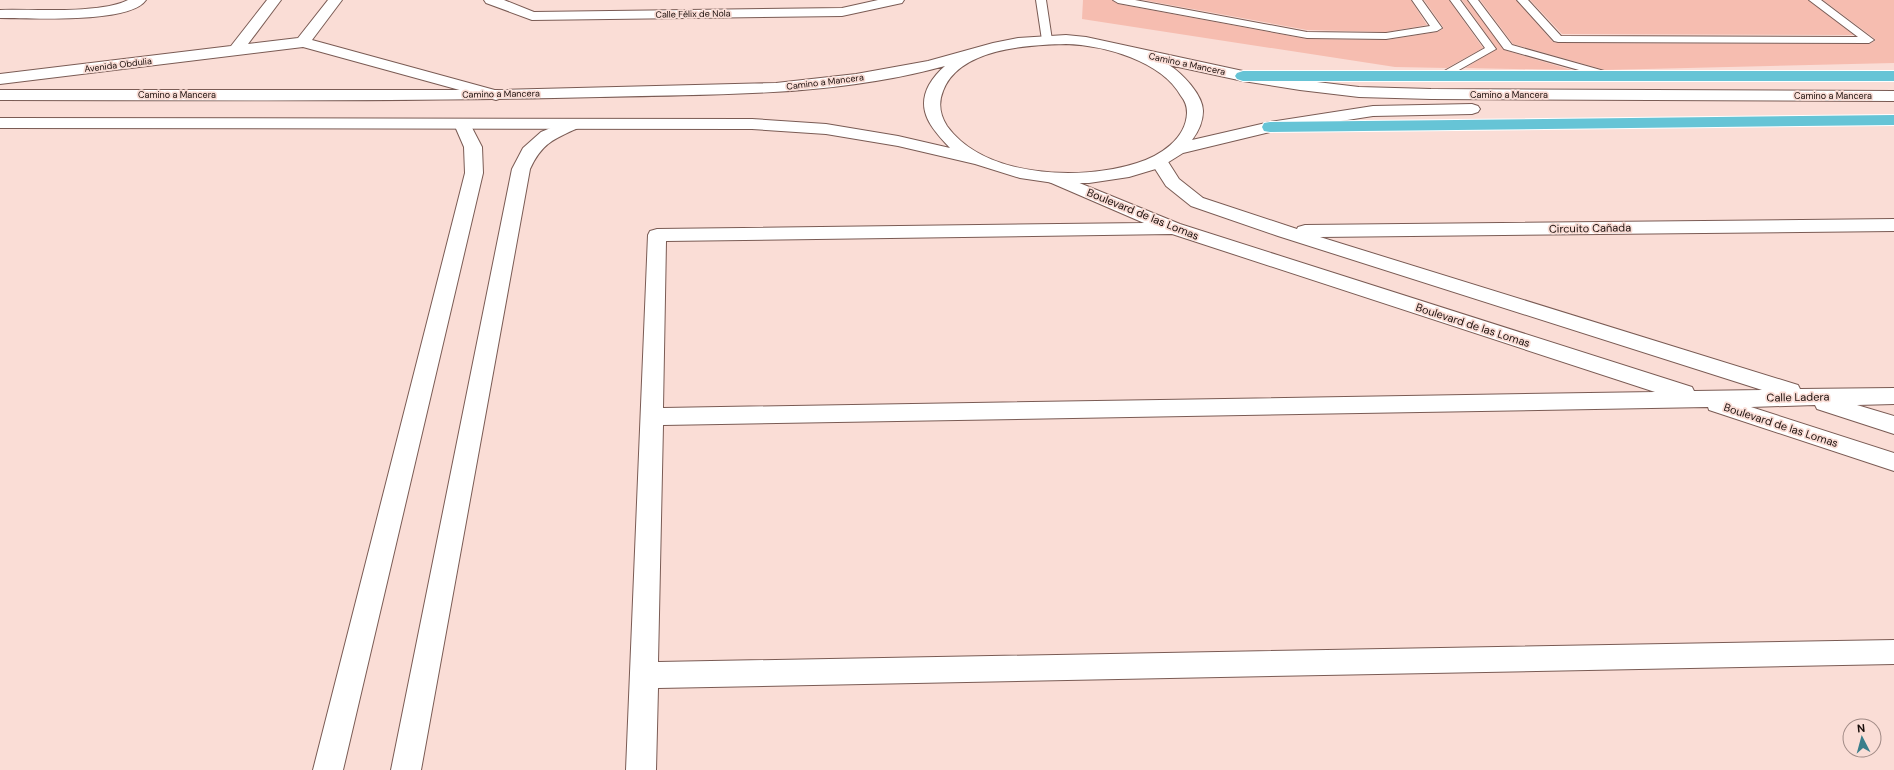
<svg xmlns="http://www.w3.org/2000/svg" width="1894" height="770" font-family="'DM Sans',sans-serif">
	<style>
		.building { fill: #f6bdb0 }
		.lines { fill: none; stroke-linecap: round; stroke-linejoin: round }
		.service-casing { stroke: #7a5b54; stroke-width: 2 }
		.minor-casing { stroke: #7a5b54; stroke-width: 2 }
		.tertiary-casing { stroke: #7a5b54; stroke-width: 2 }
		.trunk-casing { stroke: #fff; stroke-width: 2 }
		.service { fill: #fff; fill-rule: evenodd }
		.minor { fill: #fff; fill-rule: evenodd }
		.tertiary { fill: #fff; fill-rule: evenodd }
		.trunk { fill: #66c4d6; fill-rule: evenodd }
		.labels { text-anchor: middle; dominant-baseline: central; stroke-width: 3.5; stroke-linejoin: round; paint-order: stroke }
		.far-street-label { font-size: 9px; fill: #1a0e0b; stroke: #faddd6 }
		.street-label { font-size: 11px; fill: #1a0e0b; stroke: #faddd6 }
	</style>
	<rect width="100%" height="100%" fill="#faddd6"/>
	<path class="building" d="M1083,0H1112L1118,4L1307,39L1386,40L1437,32L1443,29V27L1424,0H1449L1483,48L1447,68L1395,67L1082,19Z
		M1143,0H1411L1427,25L1386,32L1307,30Z
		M1462,0H1467L1504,50L1572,70L1465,68L1497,49Z
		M1480,0H1516L1553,42L1558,43L1869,44L1875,41V39L1823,0H1894V63L1605,70L1513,44Z
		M1530,0H1808L1854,35L1562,34Z"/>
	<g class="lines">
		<defs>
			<path id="service" d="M1036,0H1046L1052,40L1051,42H1043L1042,40Z
				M1113,0H1135L1307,32L1386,33L1430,26L1412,0H1422L1442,28L1437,31L1386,39L1307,38L1118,3Z
				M1450,0H1460L1496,49L1443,79L1437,76L1439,74L1485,48Z
				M1468,0H1478L1512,45L1615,74L1617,76L1611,79L1504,49Z
				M1517,0H1528L1561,36L1858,37L1809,0H1821L1874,40L1869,43L1558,42L1554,41Z"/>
			<path id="minor" d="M128,0H146C130,24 29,18 0,18V10C33,9 101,14 128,0Z
				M267,0H281L248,44L298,38L328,0H342L312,40L502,92L504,95L502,98L496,100L303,47L0,84V74L231,46Z
				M484,0H504L534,12L842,8L878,0H904L902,3L842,16L532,20L486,3Z
				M462,119L468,120L482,147L483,173L343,770H313L465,173L464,147L454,124L456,120Z
				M572,119L578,120L580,124L578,128C554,139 542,143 530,169L421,770H391L512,169L523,148L541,132Z
				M1159,156L1165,157L1179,179L1203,198L1297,229L1298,227L1305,225L1894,219V231L1320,237L1798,385L1800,389L1894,388V404L1857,405L1894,416V434L1817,409L1815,405L1751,407L1894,453V471L1709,410L1708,407L663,425L658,662L1894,640V664L658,688L656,770H626L648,235L650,231L657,229L1144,223L1049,182L1046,178L1049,174L1055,173L1180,224L1692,387L1694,391L1762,390L1278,236L1191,206L1166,186L1150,161L1153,157ZM1172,234L1655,392L663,408L666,241Z"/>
			<path id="tertiary" d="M1066,35L1086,37L1243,71L1300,80L1359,87L1431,89L1894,91V101L1431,99L1359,97L1300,90L1243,81L1169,65C1182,73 1203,95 1203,111C1203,122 1198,132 1192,140L1270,122L1373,106L1472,104L1478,106L1480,109L1478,112L1472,114L1373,116L1270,132L1183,153L1159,168L1129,177L1089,183H1054L1020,178L975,164L898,146L826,134L752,129L0,128V118L752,119L826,124L898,136L950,148C933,130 915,111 929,85C933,78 939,71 945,66C833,97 715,94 600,97C400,102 200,100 0,100V90H496L776,83L856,74L928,61L993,43L1018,38ZM1066,44C1104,45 1162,61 1181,96C1185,101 1187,106 1187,113C1186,139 1160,156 1137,163C1081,181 985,178 947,126C940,115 938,103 943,91C959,48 1028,45 1066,44Z"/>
			<path id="trunk" d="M1243,71H1894V81H1243L1237,79L1235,76L1237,73Z
				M1894,115V125L1270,132L1264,131L1262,127L1264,123L1270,122Z"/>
		</defs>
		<use href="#service" class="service-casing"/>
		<use href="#minor" class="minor-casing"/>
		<use href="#tertiary" class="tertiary-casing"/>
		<use href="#trunk" class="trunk-casing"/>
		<use href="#service" class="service"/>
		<use href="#minor" class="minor"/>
		<use href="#tertiary" class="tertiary"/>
		<use href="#trunk" class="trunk"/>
	</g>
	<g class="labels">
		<g class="far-street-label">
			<text transform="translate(693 14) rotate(-1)">Calle Félix de Nola</text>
			<text transform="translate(1187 64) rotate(12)">Camino a Mancera</text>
			<text transform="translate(118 65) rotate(-7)">Avenida Obdulia</text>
			<text transform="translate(825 82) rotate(-7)">Camino a Mancera</text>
			<text transform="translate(501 94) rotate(-1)">Camino a Mancera</text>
			<text x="177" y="95">Camino a Mancera</text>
			<text x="1509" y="95">Camino a Mancera</text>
			<text x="1833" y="96">Camino a Mancera</text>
		</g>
		<g class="street-label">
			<text transform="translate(1143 214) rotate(22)">Boulevard de las Lomas</text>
			<text transform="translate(1590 228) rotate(-1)">Circuito Cañada</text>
			<text transform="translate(1473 325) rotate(18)">Boulevard de las Lomas</text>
			<text transform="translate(1798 397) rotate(-1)">Calle Ladera</text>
			<text transform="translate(1781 425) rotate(18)">Boulevard de las Lomas</text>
		</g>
	</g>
	<g transform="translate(1862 738) rotate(354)"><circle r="19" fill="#faddd6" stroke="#a08a85"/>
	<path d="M0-3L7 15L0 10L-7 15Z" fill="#397e8b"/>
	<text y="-6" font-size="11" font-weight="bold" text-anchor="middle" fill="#1a0e0b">N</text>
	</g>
</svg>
